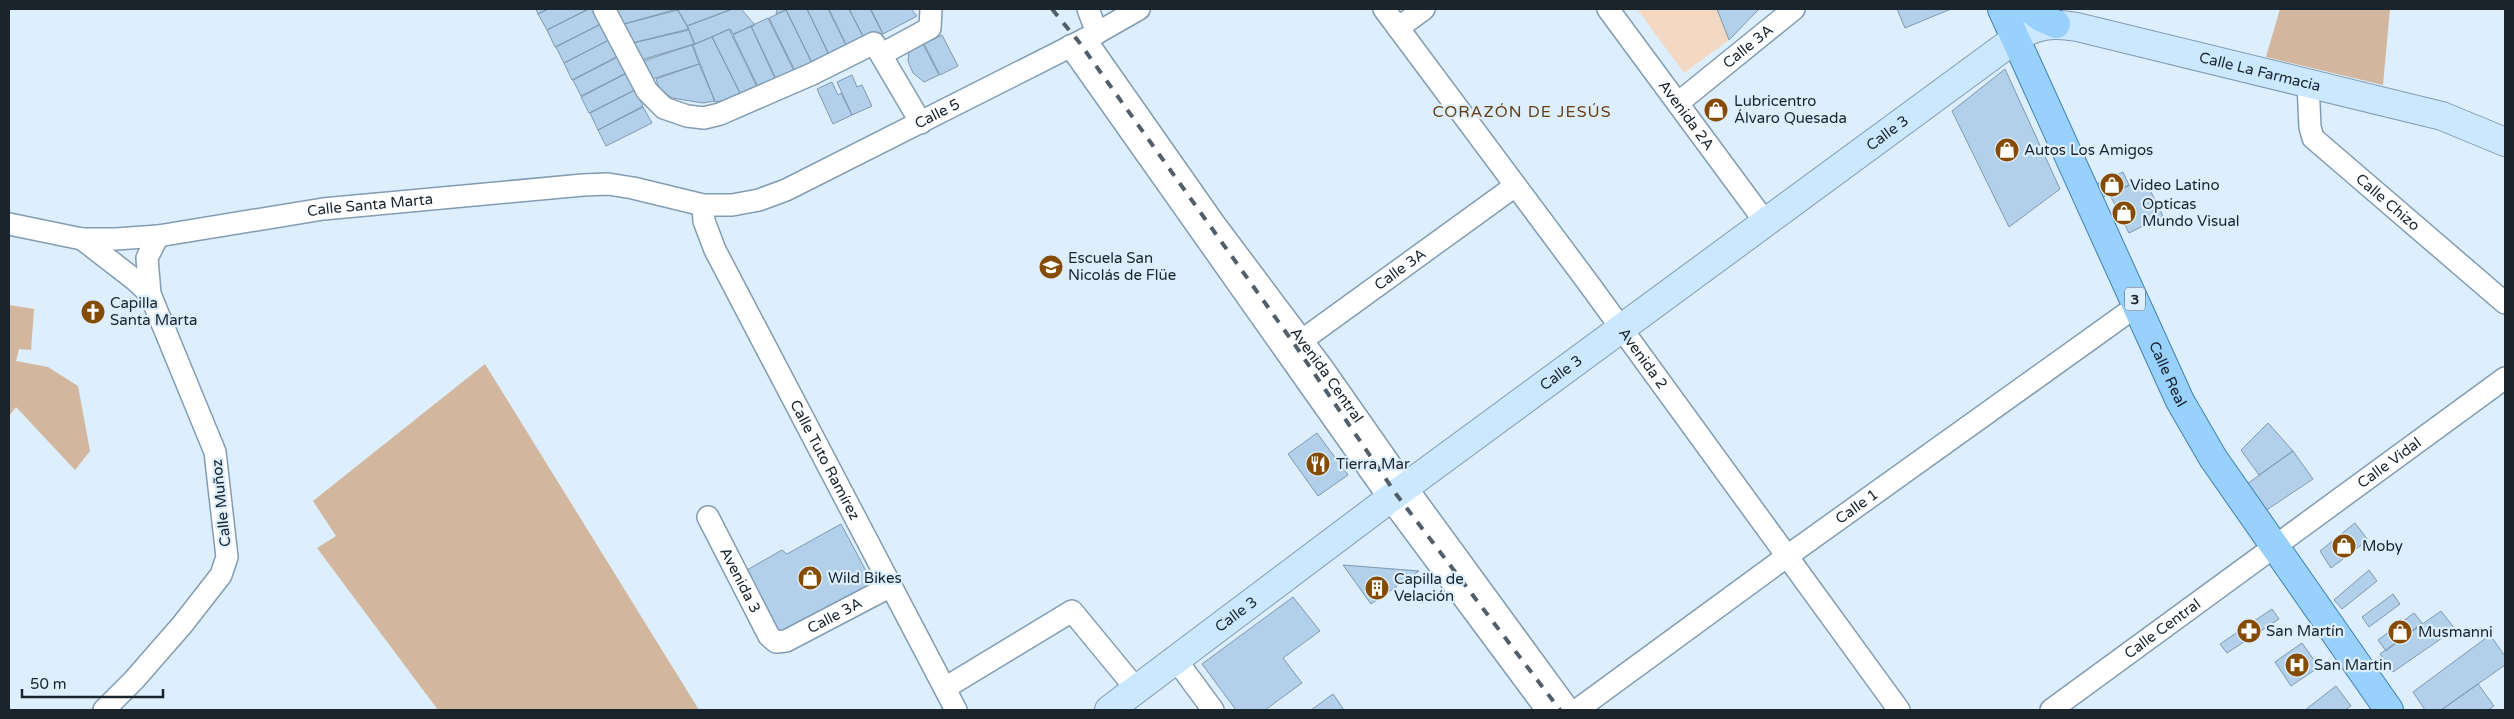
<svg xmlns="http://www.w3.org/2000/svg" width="2514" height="719" font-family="'Varela Round',sans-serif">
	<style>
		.green { fill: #f3d9c3 }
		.forest { fill: #d2b69d }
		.building { fill: #b2d0e9; stroke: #7e99b0 }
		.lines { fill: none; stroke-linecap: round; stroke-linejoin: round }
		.street-casing { stroke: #819cb3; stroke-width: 24 }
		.secondary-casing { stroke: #819cb3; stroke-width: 30 }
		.primary-casing { stroke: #3f80b2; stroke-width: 30 }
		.street { stroke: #fff; stroke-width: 21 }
		.secondary { stroke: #cbe8fe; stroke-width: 28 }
		.primary { stroke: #98d1fc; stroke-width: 28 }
		.rail { stroke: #525f6a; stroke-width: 4; stroke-dasharray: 9 9; stroke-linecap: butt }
		.labels { text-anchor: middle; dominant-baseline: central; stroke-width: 4.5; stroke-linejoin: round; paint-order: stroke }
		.shield { fill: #ddeefd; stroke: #54616b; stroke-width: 1 }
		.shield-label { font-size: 14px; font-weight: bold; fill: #19242d }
		.street-label { font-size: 15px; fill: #19242d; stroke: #ddeefd }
		.poi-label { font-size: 15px; fill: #19242d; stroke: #ddeefd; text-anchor: start }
		.neighbourhood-label { font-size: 16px; letter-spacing: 1px; fill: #673e12; stroke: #ddeefd }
	</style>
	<rect width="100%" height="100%" fill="#ddeefd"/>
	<path class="green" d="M1637,9H1717L1729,40L1684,73Z"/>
	<path class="forest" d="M2280,9H2390L2383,85L2266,57Z
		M9,305L34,309L31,350L19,349L16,361L48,367L78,386L90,451L75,470L16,407L9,416Z
		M485,364L699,710H438L317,548L336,536L313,501Z"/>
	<path class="building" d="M536,9H548L538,14Z
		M548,9H588L547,30L538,14Z
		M589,9H593L601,24L555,47L547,30Z
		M616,9H677L624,24Z
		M677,9H732L687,26Z
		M733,9H741L755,25L733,34L730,29L695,44L687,26Z
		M777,9H788L776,14Z
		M788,9H807L831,59L814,67L786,10Z
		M807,9H828L849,51L831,59Z
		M829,9H849L866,42L849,51Z
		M849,9H870L883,34L866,42Z
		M871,9H911L917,16L883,34Z
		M1717,9H1759L1729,40Z
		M1897,9H1951L1905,28Z
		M678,10L689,29L632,43L624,24Z
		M786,10L814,67L797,75L769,18Z
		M768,18L796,75L778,83L751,26Z
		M601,24L609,40L564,63L556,47Z
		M751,26L777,83L760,91L733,35Z
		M729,29L759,91L742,97L712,37Z
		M689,30L694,44L641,60L633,43Z
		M942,35L958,66L940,75L924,44Z
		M712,37L742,97L715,102L693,45Z
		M609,40L618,56L572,80L564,63Z
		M923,44L939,75L924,82L913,73L908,61L909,51Z
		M692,45L699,64L652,79L643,61Z
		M618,57L626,73L581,96L573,80Z
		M699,64L715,101L703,103L672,98L659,88L656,79Z
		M2005,69L2060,189L2009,227L1952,111Z
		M627,73L635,90L589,113L581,97Z
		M852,75L857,87L862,85L872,106L852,115L837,82Z
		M832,82L838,95L841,93L852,115L833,124L817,89Z
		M635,90L643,106L598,130L590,113Z
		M643,107L652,123L606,146L598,130Z
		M2123,172L2129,185L2101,198L2095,185Z
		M2144,178L2163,216L2129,233L2110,195Z
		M2268,423L2293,451L2259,475L2241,450Z
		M1317,433L1348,475L1318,496L1288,454Z
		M2293,451L2313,479L2265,511L2247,484Z
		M2355,523L2368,540L2331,568L2320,551Z
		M841,524L874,586L778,635L747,570L782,550L787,554Z
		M1343,565L1419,571L1371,604Z
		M2369,570L2377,581L2342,609L2334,600Z
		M2393,594L2400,604L2369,627L2362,617Z
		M1293,597L1320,631L1283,658L1302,683L1265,710H1236L1202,664Z
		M2272,609L2279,619L2227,653L2220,644Z
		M2441,611L2455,629L2393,672L2380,654Z
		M2414,613L2422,623L2386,651L2378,640Z
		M2490,635L2505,656V665L2441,710H2425L2413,692Z
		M2302,643L2319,667L2291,686L2275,662Z
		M2478,684L2494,706L2488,710H2441Z
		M2336,686L2351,706L2345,710H2305Z
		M1333,694L1344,710H1311Z"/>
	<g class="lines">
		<defs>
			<g id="street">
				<path d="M604,9L647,91L664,108L687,116L704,118L720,114L812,74L874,43L921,123"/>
				<path d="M1088,9L1097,33"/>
				<path id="s1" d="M1384,9L1589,284L1899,710"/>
				<path id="s2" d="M1608,9L1766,223"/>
				<path d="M1398,28L1424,9"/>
				<path id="s3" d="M1085,39L1214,223L1322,367L1406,487L1569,710"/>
				<path d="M1070,46L1390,499L1547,710"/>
				<path d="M882,54L930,28L931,9"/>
				<path id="s4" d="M2308,83L2310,127L2313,138L2505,303"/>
				<path id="s5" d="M1678,103L1794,9"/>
				<path id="s6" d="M703,205L704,221L715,250L956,710"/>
				<path id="s7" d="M9,224L82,239H116L158,236L323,209L583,185L608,184L633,188L703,205H732L759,200L786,190L1097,33L1139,9"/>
				<path d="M82,239L135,280L150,294"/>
				<path id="s8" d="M1290,349L1515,186"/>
				<path id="s9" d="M708,517L769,636L776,642L786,641L891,586"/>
				<path d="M1177,661L1213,710"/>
				<path d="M945,688L1072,611L1137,690"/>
				<path d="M104,710L134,680L182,625L221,575L227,557L215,452L150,294L147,258L158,236"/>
				<path id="s10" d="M1577,710L1786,557L2138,305"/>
				<path id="s11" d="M2051,710L2505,378"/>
			</g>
			<g id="secondary">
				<path id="s12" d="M1109,710L1396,494L2015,39C2035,24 2053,23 2077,27L2442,116L2505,142"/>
			</g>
			<g id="primary">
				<path id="s13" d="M2002,9L2180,401L2213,458L2389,710"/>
				<path d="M2030,9L2042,18L2056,24"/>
			</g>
		</defs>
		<use href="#street" class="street-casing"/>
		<use href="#secondary" class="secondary-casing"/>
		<use href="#primary" class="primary-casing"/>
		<use href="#street" class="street"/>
		<use href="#secondary" class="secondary"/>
		<use href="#primary" class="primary"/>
		<path class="rail" d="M1052,9L1079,42L1295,345L1396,494L1560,710"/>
	</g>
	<defs>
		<symbol id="shop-disc" viewBox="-11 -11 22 22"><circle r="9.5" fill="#854b00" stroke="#ddeefd"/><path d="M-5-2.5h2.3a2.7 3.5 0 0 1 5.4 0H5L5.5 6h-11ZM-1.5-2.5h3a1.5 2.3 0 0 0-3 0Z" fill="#fff"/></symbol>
		<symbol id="school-disc" viewBox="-11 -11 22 22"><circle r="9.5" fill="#854b00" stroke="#ddeefd"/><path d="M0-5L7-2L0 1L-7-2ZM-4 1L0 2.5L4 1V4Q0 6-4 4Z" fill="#fff"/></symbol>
		<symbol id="church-disc" viewBox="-11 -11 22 22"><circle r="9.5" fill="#854b00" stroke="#ddeefd"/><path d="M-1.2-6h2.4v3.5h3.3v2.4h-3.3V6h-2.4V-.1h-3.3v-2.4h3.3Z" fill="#fff"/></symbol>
		<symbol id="restaurant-disc" viewBox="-11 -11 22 22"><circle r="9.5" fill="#854b00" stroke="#ddeefd"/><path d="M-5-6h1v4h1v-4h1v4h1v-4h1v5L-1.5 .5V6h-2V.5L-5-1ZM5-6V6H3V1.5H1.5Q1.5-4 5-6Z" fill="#fff"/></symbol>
		<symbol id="building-disc" viewBox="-11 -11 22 22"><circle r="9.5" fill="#854b00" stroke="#ddeefd"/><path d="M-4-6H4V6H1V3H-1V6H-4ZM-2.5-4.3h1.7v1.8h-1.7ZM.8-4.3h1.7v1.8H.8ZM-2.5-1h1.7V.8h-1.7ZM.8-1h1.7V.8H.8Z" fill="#fff"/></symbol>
		<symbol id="pharmacy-disc" viewBox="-11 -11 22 22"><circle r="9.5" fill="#854b00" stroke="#ddeefd"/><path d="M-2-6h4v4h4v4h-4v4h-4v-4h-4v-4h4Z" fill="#fff"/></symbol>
		<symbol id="hospital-disc" viewBox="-11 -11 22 22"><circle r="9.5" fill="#854b00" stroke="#ddeefd"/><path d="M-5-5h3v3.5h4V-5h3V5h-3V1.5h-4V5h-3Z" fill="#fff"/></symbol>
	</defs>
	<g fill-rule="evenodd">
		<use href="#shop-disc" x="1702" y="96" width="28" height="28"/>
		<use href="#shop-disc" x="1993" y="136" width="28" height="28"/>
		<use href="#shop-disc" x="2098" y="171" width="28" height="28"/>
		<use href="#shop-disc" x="2110" y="199" width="28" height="28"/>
		<use href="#school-disc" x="1037" y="253" width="28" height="28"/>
		<use href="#church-disc" x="79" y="298" width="28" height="28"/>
		<use href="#restaurant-disc" x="1304" y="450" width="28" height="28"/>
		<use href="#shop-disc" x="2330" y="532" width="28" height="28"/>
		<use href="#shop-disc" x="796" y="564" width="28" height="28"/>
		<use href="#building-disc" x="1363" y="574" width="28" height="28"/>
		<use href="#pharmacy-disc" x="2235" y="617" width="28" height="28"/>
		<use href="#shop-disc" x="2386" y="618" width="28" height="28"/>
		<use href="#hospital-disc" x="2283" y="651" width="28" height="28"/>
	</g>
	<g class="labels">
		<rect class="shield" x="2125" y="287.5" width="20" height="23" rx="4"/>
		<g class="shield-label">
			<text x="2135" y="299">3</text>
		</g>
		<g class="street-label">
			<text stroke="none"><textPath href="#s5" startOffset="90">Calle 3A</textPath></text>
			<text stroke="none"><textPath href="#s12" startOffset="1381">Calle La Farmacia</textPath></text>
			<text stroke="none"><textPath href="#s7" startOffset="956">Calle 5</textPath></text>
			<text stroke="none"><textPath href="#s2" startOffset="132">Avenida 2A</textPath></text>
			<text stroke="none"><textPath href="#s12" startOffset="969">Calle 3</textPath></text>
			<text stroke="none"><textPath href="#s4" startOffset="154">Calle Chizo</textPath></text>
			<text stroke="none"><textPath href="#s7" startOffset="365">Calle Santa Marta</textPath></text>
			<text stroke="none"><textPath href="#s8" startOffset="136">Calle 3A</textPath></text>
			<text stroke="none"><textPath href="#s1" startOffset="435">Avenida 2</textPath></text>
			<text stroke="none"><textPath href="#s12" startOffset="564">Calle 3</textPath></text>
			<text stroke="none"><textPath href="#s13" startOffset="401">Calle Real</textPath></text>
			<text stroke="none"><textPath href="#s3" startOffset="414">Avenida Central</textPath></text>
			<text stroke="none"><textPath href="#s6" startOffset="284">Calle Tuto Ramírez</textPath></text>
			<text stroke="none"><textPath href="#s11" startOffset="419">Calle Vidal</textPath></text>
			<text transform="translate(221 503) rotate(-96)">Calle Muñoz</text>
			<text stroke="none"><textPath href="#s10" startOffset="346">Calle 1</textPath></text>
			<text stroke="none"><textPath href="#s9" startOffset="71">Avenida 3</textPath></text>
			<text stroke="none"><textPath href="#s9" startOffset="208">Calle 3A</textPath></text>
			<text stroke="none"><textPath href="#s12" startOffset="159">Calle 3</textPath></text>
			<text stroke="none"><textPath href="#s11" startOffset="138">Calle Central</textPath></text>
		</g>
		<g class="poi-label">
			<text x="1734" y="101">Lubricentro<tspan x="1734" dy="17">Álvaro Quesada</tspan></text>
			<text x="2024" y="150">Autos Los Amigos</text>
			<text x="2130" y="185">Video Latino</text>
			<text x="2142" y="204">Opticas<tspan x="2142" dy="17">Mundo Visual</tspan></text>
			<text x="1068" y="258">Escuela San<tspan x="1068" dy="17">Nicolás de Flüe</tspan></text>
			<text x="110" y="303">Capilla<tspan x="110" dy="17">Santa Marta</tspan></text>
			<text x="1336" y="464">Tierra Mar</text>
			<text x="2362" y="546">Moby</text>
			<text x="828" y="578">Wild Bikes</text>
			<text x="1394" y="579">Capilla de<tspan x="1394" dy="17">Velación</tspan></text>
			<text x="2266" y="631">San Martín</text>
			<text x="2418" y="632">Musmanni</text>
			<text x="2314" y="665">San Martin</text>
		</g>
		<g class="neighbourhood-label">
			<text x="1522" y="112">CORAZÓN DE JESÚS</text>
		</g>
	</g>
	<rect width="2514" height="719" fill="none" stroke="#19242d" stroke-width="20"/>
	<path d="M22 689v8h141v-8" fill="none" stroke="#19242d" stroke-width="2.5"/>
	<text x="30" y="689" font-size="15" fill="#19242d" stroke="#ddeefd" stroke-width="4" paint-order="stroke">50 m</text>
</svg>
